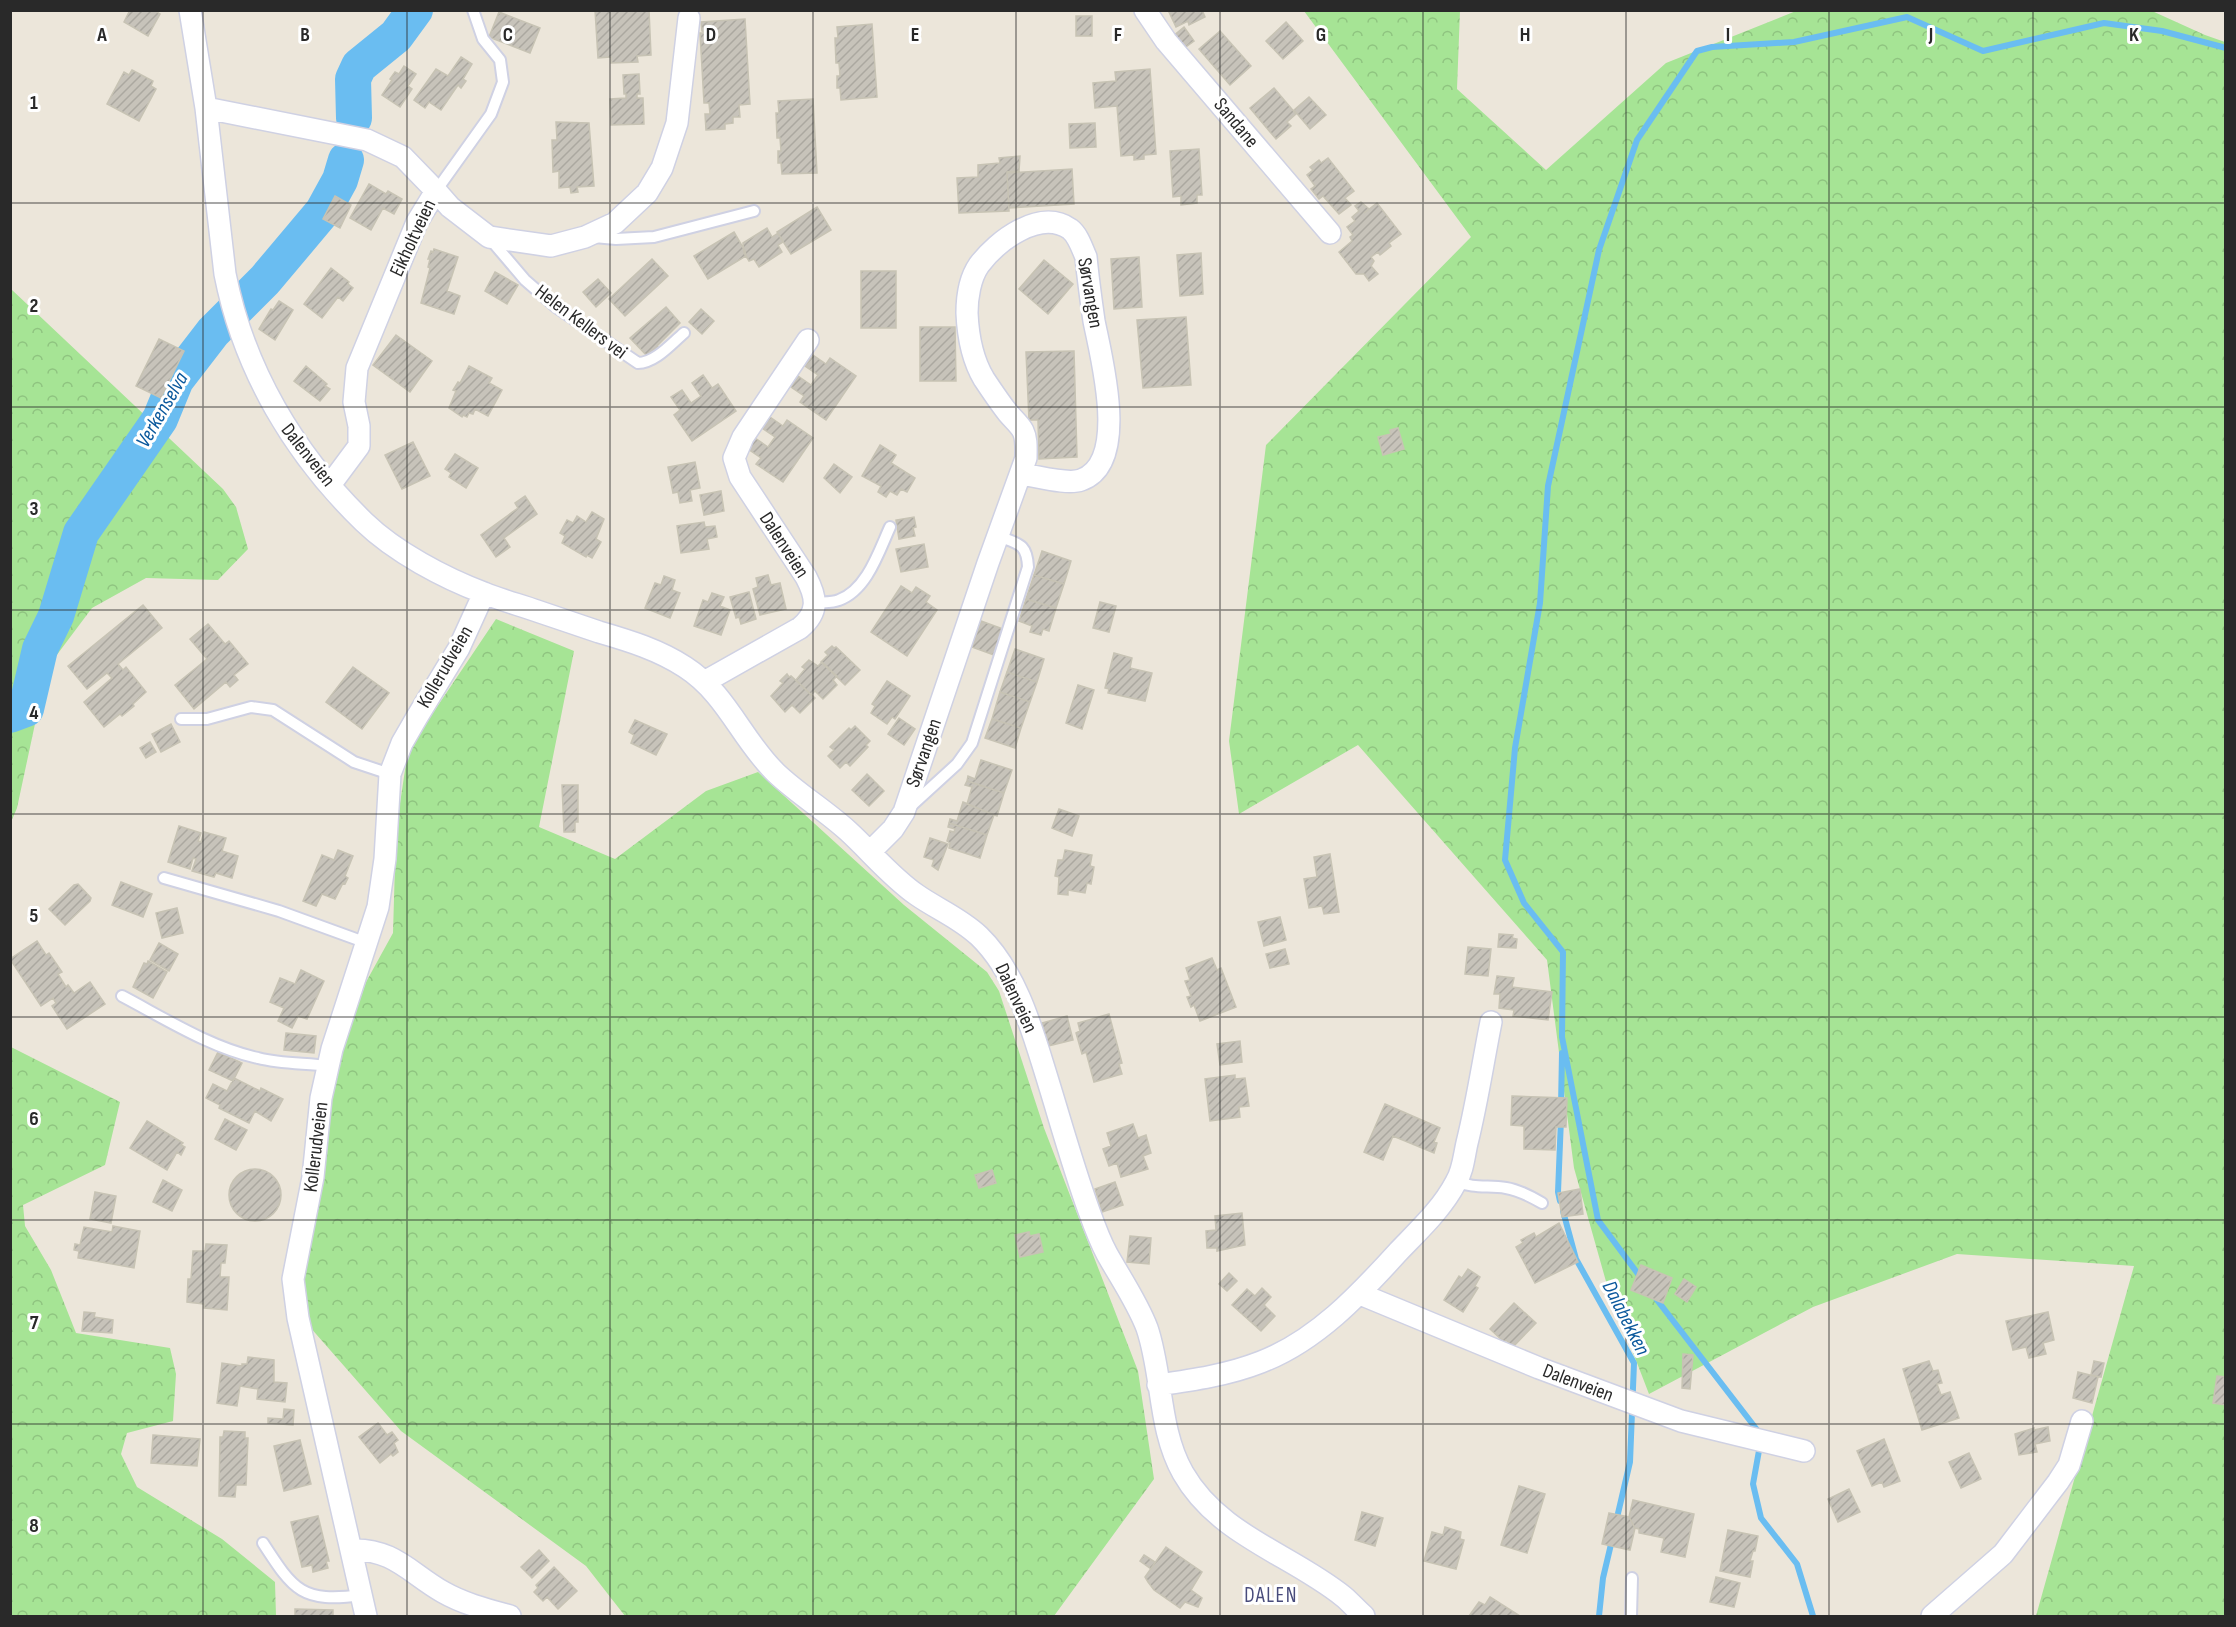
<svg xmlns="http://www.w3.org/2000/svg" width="2236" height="1627" font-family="'Sofia Sans Condensed',sans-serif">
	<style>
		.forest { fill: url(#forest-crowns) }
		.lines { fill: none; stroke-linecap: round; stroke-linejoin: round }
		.stream { stroke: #6abdf1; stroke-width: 6 }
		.river { stroke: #6abdf1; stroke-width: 36 }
		.building { fill: url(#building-hatch); stroke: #c7c3b4; stroke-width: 1.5 }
		.service-casing { stroke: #cfd1e3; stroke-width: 14 }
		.minor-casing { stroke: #cfd1e3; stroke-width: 24 }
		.service { stroke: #fff; stroke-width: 10 }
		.minor { stroke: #fff; stroke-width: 21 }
		.grid { fill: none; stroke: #292929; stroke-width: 1.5; stroke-opacity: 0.55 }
		.labels { text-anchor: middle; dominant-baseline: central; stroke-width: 6; stroke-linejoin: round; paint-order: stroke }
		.street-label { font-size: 20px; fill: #292929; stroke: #fff }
		.water-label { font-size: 21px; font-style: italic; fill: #0a589c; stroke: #fff }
		.neighbourhood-label { font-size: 21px; letter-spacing: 1.5px; fill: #484b7b; stroke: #fff }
		.grid-label { font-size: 20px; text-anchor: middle; font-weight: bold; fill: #292929; stroke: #fff; stroke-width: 6; stroke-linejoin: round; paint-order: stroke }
	</style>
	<defs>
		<pattern id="forest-crowns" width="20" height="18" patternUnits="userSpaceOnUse" patternTransform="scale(1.5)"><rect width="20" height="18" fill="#a6e495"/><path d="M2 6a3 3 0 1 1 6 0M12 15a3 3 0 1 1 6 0" fill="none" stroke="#8fc480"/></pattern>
		<pattern id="building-hatch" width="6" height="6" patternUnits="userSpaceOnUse" patternTransform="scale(1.5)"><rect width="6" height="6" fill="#c7c3ba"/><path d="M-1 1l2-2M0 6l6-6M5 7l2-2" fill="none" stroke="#aba8a0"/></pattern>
	</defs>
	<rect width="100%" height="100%" fill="#ece6da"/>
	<path class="forest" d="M1304,11H1460L1457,89L1546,170L1666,63L1796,11H2152L2205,35L2225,42V1616H2036L2134,1266L1957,1254L1813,1307L1649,1394L1607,1285L1574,1168L1547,960L1358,745L1239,814L1229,741L1266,445L1471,237Z
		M11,289L223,489L236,507L248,549L218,580L146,578L92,608L47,668L17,808L11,822Z
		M496,619L574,651L539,827L615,859L706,791L758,772L904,905L987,972L999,991L1044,1128L1138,1371L1154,1479L1054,1616H625L586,1566L401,1431L295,1310L337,1067L366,982L393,933L396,830L408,750Z
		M11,1047L120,1102L105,1165L23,1205L25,1226L51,1270L76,1333L170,1348L176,1374L173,1421L127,1433L121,1454L137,1487L222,1539L275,1582L276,1616H11Z"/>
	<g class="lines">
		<path class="stream" d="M1561,1106L1562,1053
			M1560,1201L1558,1192L1561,1119
			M1563,1211L1576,1259L1634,1363L1630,1462L1616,1522
			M1641,1278L1598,1220L1562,1037L1563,952L1524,903L1505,860L1515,748L1540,603L1548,486L1599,250L1637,140L1697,51L1712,47L1794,42L1907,17L1983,51L2104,23L2162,31L2226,48
			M1654,1296L1761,1435
			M1760,1445L1753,1484L1761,1518L1797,1564L1813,1616
			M1599,1616L1603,1578L1612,1540"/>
		<path class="river" d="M354,118L353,79L359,66L396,36L415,10
			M10,715L26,709L40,649L56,616L81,533L160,419L176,380L213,332L265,280L323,211L340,180L346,160"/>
	</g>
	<path class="building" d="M130,10H154L160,14L148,36L124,22Z
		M595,10H649L651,55L637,56L638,62L611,63V57L598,58Z
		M1168,10H1202L1205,17L1189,25L1188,21L1176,27Z
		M499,12L540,28L530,53L489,37Z
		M1076,16H1092V36H1076Z
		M745,19L750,104L739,105L740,117H733V123L725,124V129L706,130L705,114H710L709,103H704L700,33H708L702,31L701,22Z
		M1286,22L1303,41L1283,59L1266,41Z
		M872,24L877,97L841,100L840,88H837V76H840L839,63H836L835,38H838L837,27Z
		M1184,27L1194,41L1183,49L1173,36Z
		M1220,31L1251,66L1230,85L1199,49Z
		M461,57L472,64L463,79L466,81L461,88L458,85L441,110L429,102L425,108L414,100L436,69L448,76Z
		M404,66L416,74L408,86L412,89L400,107L382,95L392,80L390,79L395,72L399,74Z
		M1150,69L1156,154L1144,155V159L1134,160V155L1121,156L1117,106L1095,108L1093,83L1116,81L1115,72Z
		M132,70L153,81L151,86L156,89L139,121L107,104L124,72L129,75Z
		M639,74L640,94H637V98H643L644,124L611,125L610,99L626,98V94H624L623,75Z
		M1274,88L1296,114L1287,122L1291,126L1276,139L1250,108Z
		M1309,97L1326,115L1310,129L1294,110Z
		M813,99L817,173L782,174L781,163H778V151H781L780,138H777L776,113H779L778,101Z
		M556,122L589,123L594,186L577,187L578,192L571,193L570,187L559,188V171L553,172L552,140H557Z
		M1095,123L1096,147L1070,148L1069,124Z
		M1199,149L1202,195H1197V203L1181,205V196L1173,197L1170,151Z
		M1020,156L1019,171L1007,172L1009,211L959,213L957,178L978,177V165L1000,163L999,158Z
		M1328,158L1354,191L1345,198L1351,205L1339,214L1323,196L1319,199L1311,189L1315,186L1307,175L1313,170L1310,167L1319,160L1321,163Z
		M1072,169L1074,204L1009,208L1007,173Z
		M369,184L386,194L388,191L402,199L394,214L383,208L371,230L350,218Z
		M335,196L351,205L340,228L323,219Z
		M1361,202L1369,209L1364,213L1377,203L1401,234L1389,243L1391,246L1380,255L1378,252L1371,257L1374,261L1371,266L1378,274L1369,281L1364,274H1356L1339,252L1352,241L1350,237L1353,235L1347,227L1355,221L1352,217L1359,211L1355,206Z
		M817,207L831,230L791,254L777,232Z
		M767,228L772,237L778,233L783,242L778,245L782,252L759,267L754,259L749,261L744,253L743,243Z
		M734,232L745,251L746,256L708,279L694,256Z
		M434,249L458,257L447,291L460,296L454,314L421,303L430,268L428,267L430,259H428L431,251L433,252Z
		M1201,253L1203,294L1180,296L1177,255Z
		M1139,257L1142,307L1114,309L1111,259Z
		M652,259L668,276L625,316L609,299Z
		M1044,260L1073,284L1048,314L1019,289Z
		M331,268L349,282L348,284L353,288L343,301L338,297L322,318L304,304Z
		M861,271H896V328H861Z
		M495,272L518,285L507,304L485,291Z
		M598,279L611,293L596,307L583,292Z
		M279,301L293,310L275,340L259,329L271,309L273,310Z
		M666,307L680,323L657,346L660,348L652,355L650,353L647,356L630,338Z
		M701,309L714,321L702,334L689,322Z
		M1186,317L1191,385L1143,388L1137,320Z
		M920,327H955L956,381H920Z
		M396,335L432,361L410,392L373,365Z
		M159,339L184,351L161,398L136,386Z
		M1074,351L1077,457L1039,459L1038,420H1029L1026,352Z
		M813,355L826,364L830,358L856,376L826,420L800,402L804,396L791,387L798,376L811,385L818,375L805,366Z
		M306,366L327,384L325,386L330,389L320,401L294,381Z
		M469,366L492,378L489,383L502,390L488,416L475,409L473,414L469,413L467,417L463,415L462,417L449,408L456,391L453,390L458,382L460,383Z
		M703,375L712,388L718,384L736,411L692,441L674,415L680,410L671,397L682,390L691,403L701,396L692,383Z
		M770,417L783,426L787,420L813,438L783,482L756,464L761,458L748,449L755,438L768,447L775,437L762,428Z
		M1398,428L1404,449L1383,455L1378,437L1391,434L1390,430Z
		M413,442L430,476L402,489L385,455Z
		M880,445L896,455L891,463L915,478L907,492L901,489L897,495L890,491L886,497L878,492L881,486L862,476Z
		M455,454L478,468L466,488L449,477L451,473L445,469Z
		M695,462L700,488L690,490L692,501L680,503L678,492L673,493L668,467Z
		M834,464L852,477L840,493L824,478Z
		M721,491L724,511L704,515L700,495Z
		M525,496L537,514L504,538L510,547L496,557L481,535L518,508L515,503Z
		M592,512L604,519L596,539L601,542L592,558L587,555L586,557L562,543L565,536L560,533L567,520L573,523L577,516L586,522Z
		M914,517L916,527L913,528L915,536L899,539L896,520Z
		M704,522L705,527L715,526L717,537L707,539L709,549L681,553L677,526Z
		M924,544L928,567L901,572L896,549Z
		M1042,551L1071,561L1064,584L1034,575Z
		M768,575L771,585L780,583L786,609L760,615L753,589L758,587L756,578Z
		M1034,575L1064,584L1056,608L1026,599Z
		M664,576L675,580L672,590L680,593L670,618L645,608L655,583L661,585Z
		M901,586L912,593L916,587L930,596L926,602L937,610L907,656L871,632Z
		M749,592L756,619L741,624L739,617L736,618L730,597Z
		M712,593L724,597L720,606L730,610L721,635L694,626L703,600L708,602Z
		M1026,599L1056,608L1049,631L1043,629L1041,635L1030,632L1032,626L1019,621Z
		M1100,602L1116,606L1109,632L1093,628Z
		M143,605L162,628L118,664L123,670L126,667L146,692L133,704L134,706L122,716L120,714L104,727L84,702L112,678L107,673L87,689L68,666Z
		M981,621L1003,629L994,655L972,647Z
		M208,624L225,644L229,641L248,664L234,675L238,680L230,687L226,682L194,709L175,685L207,659L190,639Z
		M832,646L834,648L836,647L860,670L845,685L821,662L828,655L825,652Z
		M1015,649L1044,659L1037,682L1007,672Z
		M1114,653L1132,658L1130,668L1152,673L1145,701L1108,693L1109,689L1105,688Z
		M809,660L818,666L822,662L837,676L833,680L837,685L823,699L815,691L811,695L796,680L805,669L802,667Z
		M353,667L389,693L362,729L326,702Z
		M1007,672L1037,682L1030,702L1000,692Z
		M787,674L789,677L791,676L815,698L800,713L792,705L785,712L771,696L783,683L780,681Z
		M887,681L910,696L895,719L892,717L887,724L871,713L875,706L872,704Z
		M1078,685L1094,690L1082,729L1066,723Z
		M1000,692L1030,702L1021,728L992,719Z
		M899,718L915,729L904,745L888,734Z
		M992,719L1021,728L1015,748L985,738Z
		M635,720L667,734L656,755L631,743L634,735L629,732Z
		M171,724L180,742L161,752L152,734Z
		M855,726L870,741L866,745L868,747L850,766L846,762L840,768L828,756L834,750L830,747L849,728L851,730Z
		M150,742L156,752L146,758L140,748Z
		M981,760L1012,770L1004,793L967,781L968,776L975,779Z
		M867,774L884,791L869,806L852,790Z
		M967,781L1004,793L997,816L967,804L972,787L965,785Z
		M562,785H578V822H575V832H564Z
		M963,802L994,815L987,835L949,823L950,819L957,821Z
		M1059,809L1079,816L1072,836L1052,828Z
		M949,823L987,835L980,858L949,848L950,843L947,841L950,831L954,832L955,829L948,827Z
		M179,826L201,833L198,841L201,842L204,832L226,838L222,851L238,856L232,878L216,873L214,877L192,871L196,859L193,858L190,869L168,862Z
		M930,838L948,844L938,870L932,866L934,860L924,857Z
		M338,850L353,856L345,876L348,878L345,884L343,883L335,899L322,894L316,906L303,901L322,855L334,860Z
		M1065,850L1092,855L1090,866L1094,867L1091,884L1087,883L1085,893L1068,890V895L1058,894L1059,877L1055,876L1058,860H1063Z
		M1330,854L1339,912L1324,914L1322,906L1309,908L1304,879L1317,877L1314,857Z
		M121,882L152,894L143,917L112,905Z
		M78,884L91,898L90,901L65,925L49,909L74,885Z
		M177,908L183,933L162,938L156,913Z
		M1280,917L1286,940L1264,946L1258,922Z
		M1499,934L1513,935L1512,938L1517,939L1516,948L1498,947Z
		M37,941L46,955L49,953L62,972L58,974L66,987L68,985L74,993L90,982L105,1004L67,1029L52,1006L56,1003L53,998L41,1006L10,959Z
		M159,943L178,954L169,971L150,960Z
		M1468,947L1491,949L1488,976L1465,974Z
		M1285,949L1289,964L1270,968L1266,954Z
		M1212,958L1217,970L1221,968L1236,1007L1200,1021L1194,1005L1191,1007L1187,997L1191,996L1185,981L1190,980L1186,968Z
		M148,961L167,972L153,998L133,987L144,963L147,964Z
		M301,970L324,981L307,1019L298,1016L292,1028L278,1021L284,1008L270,1002L280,978L295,984Z
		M1497,976L1514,978L1512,987L1552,992L1548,1020L1513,1016L1514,1010L1499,1008L1500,994H1494Z
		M1109,1014L1122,1063L1119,1064L1122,1074L1094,1082L1086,1052L1082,1054L1076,1033L1080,1031L1078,1023Z
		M1067,1016L1073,1040L1048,1046L1042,1023Z
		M286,1033L316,1036L314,1053L284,1050Z
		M1240,1041L1242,1062L1220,1065L1217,1044Z
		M218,1052L242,1063L233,1081L209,1070Z
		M1235,1075V1079L1245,1078L1249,1106L1239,1107L1240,1117L1210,1121L1205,1079Z
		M234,1078L260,1091L261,1088L283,1099L271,1121L255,1111L249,1123L219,1108L220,1105L206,1098L213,1084L227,1091Z
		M1512,1096L1567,1098L1566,1127H1556L1555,1150L1524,1149V1126L1511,1125Z
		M1385,1104L1440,1128L1434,1142L1437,1143L1434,1153L1393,1136L1383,1160L1364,1152Z
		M225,1119L247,1130L236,1150L215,1139Z
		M147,1121L183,1143L181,1145L185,1147L181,1155L177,1152L167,1170L130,1148Z
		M1133,1124L1138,1138L1146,1135L1151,1153L1143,1156L1148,1169L1121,1177L1117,1163L1109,1166L1103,1149L1111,1146L1107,1133Z
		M229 1195a26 26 0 1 1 52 0a26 26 0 1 1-52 0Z
		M992,1170L996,1183L979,1188L975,1175Z
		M163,1180L182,1190L172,1211L153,1202Z
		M1115,1182L1123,1205L1102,1212L1095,1189Z
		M1580,1189L1583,1214L1562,1217L1558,1193Z
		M95,1192L116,1196L111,1223L90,1219Z
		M1242,1213L1245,1245L1217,1251V1248H1207L1206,1231L1216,1230L1215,1216Z
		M1559,1223L1578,1262L1535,1283L1516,1247L1523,1243L1521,1240L1534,1233L1536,1237Z
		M113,1226L140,1231L134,1268L78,1258L79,1251L74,1250L75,1244L80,1245L84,1227L112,1232Z
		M1029,1232L1030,1236L1039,1234L1043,1252L1020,1257L1015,1235Z
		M1130,1236L1151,1238L1149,1264L1127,1262Z
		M206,1244L227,1245L225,1263H221L220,1277H229L227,1310L204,1308V1304L187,1302L188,1279H191L193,1251H205Z
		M1641,1265L1672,1278L1663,1303L1631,1290Z
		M1468,1269L1480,1277L1475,1286L1478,1288L1463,1312L1444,1300L1459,1276L1462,1278Z
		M1229,1273L1237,1281L1227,1291L1219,1284Z
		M1684,1279L1696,1287L1687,1302L1675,1294Z
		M1262,1288L1271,1297L1264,1305L1275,1316L1261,1331L1232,1305L1247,1289L1255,1296Z
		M1514,1303L1536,1323L1513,1347L1506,1340L1504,1342L1490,1329Z
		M84,1312L95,1313L94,1317L113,1320L112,1333L82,1331Z
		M2048,1312L2054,1340L2043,1343L2046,1354L2029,1358L2026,1347L2013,1350L2006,1321Z
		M1683,1354L1693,1355L1690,1389L1682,1388Z
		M248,1357L274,1360V1382L287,1383L285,1402L257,1399L258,1389L240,1386L237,1406L217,1403L222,1363L242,1366V1364H247Z
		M1929,1361L1933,1371L1938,1370L1942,1383L1937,1384L1941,1395L1950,1392L1959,1418L1922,1430L1903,1369Z
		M2094,1361L2104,1363L2101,1377L2091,1375Z
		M2078,1372L2098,1377L2092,1403L2073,1398Z
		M2217,1376L2226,1377V1405L2213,1403Z
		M284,1409L294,1410L293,1425L268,1423V1418L283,1419Z
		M378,1423L387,1435L392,1432L398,1440L394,1443L398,1452L393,1456L391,1454L380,1463L359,1437Z
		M2048,1427L2050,1441L2035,1444L2037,1452L2019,1455L2015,1434L2034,1428V1430Z
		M224,1431L245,1432V1438H248L246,1485H236L235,1497L219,1496L220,1437H223Z
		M153,1435L200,1439L197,1466L151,1463Z
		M1884,1439L1900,1481L1884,1487L1882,1482L1872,1486L1857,1451Z
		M300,1440L311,1484L284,1491L274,1446Z
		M1969,1453L1981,1479L1961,1488L1949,1462Z
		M1519,1486L1545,1494L1527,1553L1501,1545Z
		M1849,1489L1860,1512L1838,1522L1828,1499Z
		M1633,1500L1694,1514L1685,1557L1661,1552L1664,1538L1639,1533V1529L1635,1528L1629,1517Z
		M1362,1512L1383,1518L1375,1546L1355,1540Z
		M1609,1513L1629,1517L1635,1528L1630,1550L1602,1544Z
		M318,1516L329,1561H326L328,1568L313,1572L312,1565L302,1567L291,1522Z
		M1445,1527L1461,1532L1460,1539L1464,1540L1456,1569L1424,1561L1432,1532L1443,1535Z
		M1728,1530L1758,1536L1755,1551H1753L1750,1561H1753L1750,1577L1720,1571Z
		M1166,1547L1202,1572L1191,1590L1202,1598L1198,1607L1185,1602L1180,1608L1154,1590L1148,1582L1145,1577Z
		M539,1550L549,1561L532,1578L521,1567Z
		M1144,1555L1155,1562L1151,1569L1140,1561Z
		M554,1567L577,1591L558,1609L547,1597L543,1601L534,1592L538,1588L536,1585Z
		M1716,1577L1740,1583L1734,1607L1710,1602Z
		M1490,1597L1520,1616H1469L1479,1602L1485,1605Z
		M295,1609L333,1610V1616H295Z"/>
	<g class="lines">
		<defs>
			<path id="service" d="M436,191L491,114L503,82L500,60L483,39L473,10
				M594,237L616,239L654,237L754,211
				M491,240L525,280L556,307L638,363C655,363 671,344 684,333
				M815,603C822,602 832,603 839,600C867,590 879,551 890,527
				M181,719H207L251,707L273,710L354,762L390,774
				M911,806L957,764L972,743L1028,567C1027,543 1018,544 998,536
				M164,878L279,911L367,943
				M122,996C164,1018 211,1048 258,1058C281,1064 305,1063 328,1066
				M1457,1181C1473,1189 1488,1185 1506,1188C1519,1190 1530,1196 1542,1203
				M263,1543C294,1591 302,1603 362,1595
				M1631,1616L1632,1578"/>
			<path id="minor" d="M190,10L206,108L225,274C244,370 294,454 364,522C395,552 444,578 484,593C501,600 520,605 537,611C558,618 578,625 599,632C630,641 659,650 685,667C727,694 741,739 776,773C798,794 825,810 848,831C871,852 891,877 917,895C937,909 960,918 979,936C1014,970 1030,1022 1044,1068C1059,1116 1072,1164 1089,1211C1094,1225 1100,1241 1107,1254C1121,1279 1137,1302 1147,1328C1163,1375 1158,1429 1183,1473C1219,1536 1291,1554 1344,1597C1351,1603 1357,1610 1364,1616
				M1145,10L1166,41L1330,233
				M206,108L367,140L403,157L436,191L417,222L357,368L354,402L359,426V446L330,485
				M436,191L450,207L489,237L551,246L585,237L615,223L647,193L662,168L677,123L689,18
				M706,681L800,628C819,612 817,598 806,577L740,477L734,458L743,437L808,340
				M870,852L893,829L904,812L988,563L1026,458C1026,449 1027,439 1023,431C1020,425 1013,419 1008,413C1000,403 992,391 984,379C972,359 968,336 967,313C967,298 970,278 979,265C997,241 1040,208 1070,229C1078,235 1082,248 1086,257C1088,278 1091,300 1094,321C1101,357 1130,463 1081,480C1067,485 1037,476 1021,474
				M1360,1294L1539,1368L1681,1421L1804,1451
				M1158,1385C1193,1380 1228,1375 1261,1362C1316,1341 1359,1295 1398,1252C1418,1231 1442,1209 1456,1182C1463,1171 1464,1156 1467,1143C1477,1103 1483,1062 1491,1022
				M351,1550C393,1548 411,1574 443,1592C464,1604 488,1610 510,1616
				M366,1616L298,1318L293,1279L313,1177L321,1098L332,1049L378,907L385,859L390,774L402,743L417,717L459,648L484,593
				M1932,1616L2003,1554L2058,1482L2069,1465L2082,1421"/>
		</defs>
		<use href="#service" class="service-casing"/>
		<use href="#minor" class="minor-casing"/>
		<use href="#service" class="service"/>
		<use href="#minor" class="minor"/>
	</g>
	<path class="grid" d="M203,10V1616M407,10V1616M610,10V1616M813,10V1616M1016,10V1616M1220,10V1616M1423,10V1616M1626,10V1616M1829,10V1616M2033,10V1616M10,203H2226M10,407H2226M10,610H2226M10,814H2226M10,1017H2226M10,1220H2226M10,1424H2226"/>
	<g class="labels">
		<g class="street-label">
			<text transform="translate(1236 123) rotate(50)">Sandane</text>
			<text transform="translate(413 238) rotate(-65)">Eikholtveien</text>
			<text transform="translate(1090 293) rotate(80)">Sørvangen</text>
			<text transform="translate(581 322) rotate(37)">Helen Kellers vei</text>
			<text transform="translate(308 455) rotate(52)">Dalenveien</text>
			<text transform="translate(784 545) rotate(57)">Dalenveien</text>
			<text transform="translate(445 667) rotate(-60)">Kollerudveien</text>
			<text transform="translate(924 753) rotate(-71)">Sørvangen</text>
			<text transform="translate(1016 998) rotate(65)">Dalenveien</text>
			<text transform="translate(316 1147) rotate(-83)">Kollerudveien</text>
			<text transform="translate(1578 1383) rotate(21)">Dalenveien</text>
		</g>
		<g class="water-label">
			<text transform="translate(162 410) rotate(-60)">Verkenselva</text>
			<text transform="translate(1626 1318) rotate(63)">Dalabekken</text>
		</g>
		<g class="neighbourhood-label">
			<text x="1271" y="1595">DALEN</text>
		</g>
	</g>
	<g class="grid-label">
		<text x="102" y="41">A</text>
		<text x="305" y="41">B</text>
		<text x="508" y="41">C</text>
		<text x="711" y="41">D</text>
		<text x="915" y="41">E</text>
		<text x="1118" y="41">F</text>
		<text x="1321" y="41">G</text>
		<text x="1525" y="41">H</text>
		<text x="1728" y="41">I</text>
		<text x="1931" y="41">J</text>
		<text x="2134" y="41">K</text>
		<text x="34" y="109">1</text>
		<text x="34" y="312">2</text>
		<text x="34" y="515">3</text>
		<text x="34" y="719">4</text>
		<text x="34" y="922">5</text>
		<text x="34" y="1125">6</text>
		<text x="34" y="1329">7</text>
		<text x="34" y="1532">8</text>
	</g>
	<rect width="2236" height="1627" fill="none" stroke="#292929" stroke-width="24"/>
</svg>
